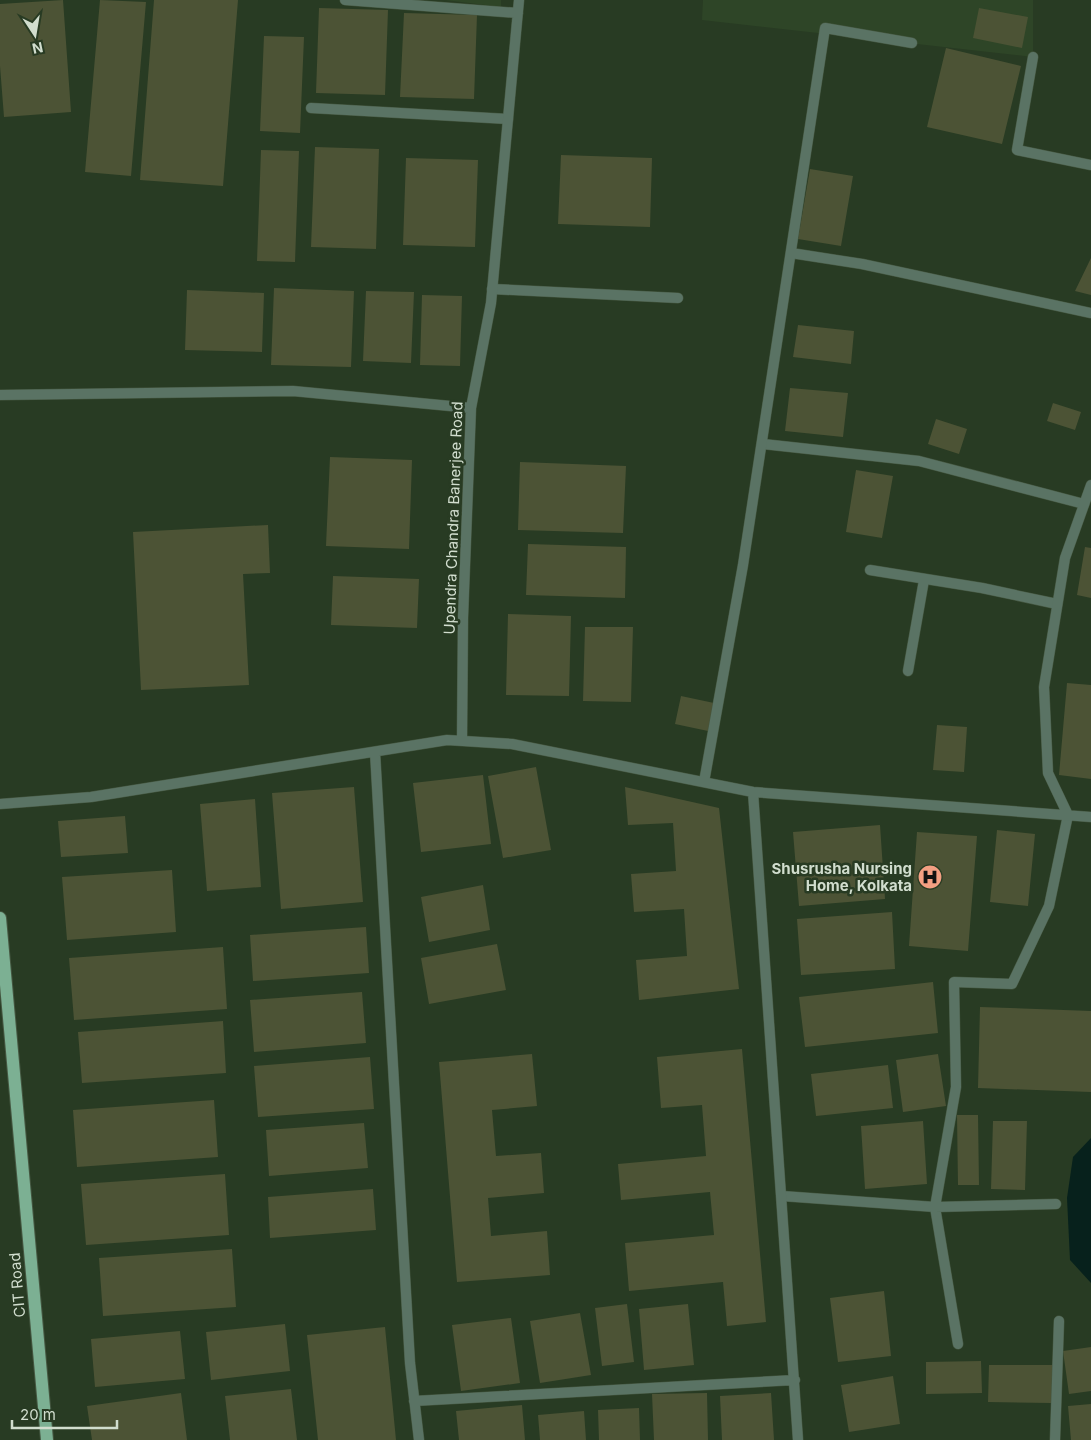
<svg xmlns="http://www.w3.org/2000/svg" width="1091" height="1440" font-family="Inter,sans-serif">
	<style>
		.built { fill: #2e4527 }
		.water { fill: #07211c }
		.building { fill: #4c5335 }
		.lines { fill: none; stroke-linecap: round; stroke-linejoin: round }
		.lane-casing { stroke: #465842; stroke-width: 11 }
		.street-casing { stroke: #465842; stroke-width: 11 }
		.primary-casing { stroke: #465842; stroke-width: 14 }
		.lane { stroke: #5a7364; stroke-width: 10 }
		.street { stroke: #5a7364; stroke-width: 10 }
		.primary { stroke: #7cb093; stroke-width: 12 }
		.labels { text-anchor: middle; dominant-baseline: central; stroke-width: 5; stroke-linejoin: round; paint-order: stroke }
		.street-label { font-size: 15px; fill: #d1ddce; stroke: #283b23 }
		.poi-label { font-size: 15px; font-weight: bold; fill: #d1ddce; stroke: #283b23; text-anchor: end }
	</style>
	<rect width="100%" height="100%" fill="#283b23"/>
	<path class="built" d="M445,0H501V7Z
		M703,0H1033V57L702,20Z"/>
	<path class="water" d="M1091,1138V1283L1070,1260L1067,1198L1073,1157Z"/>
	<path class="building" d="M63,0L71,112L4,117L0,66V4Z
		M100,0L146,2L131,176L85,172Z
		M154,0H238L223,186L140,180Z
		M319,8L388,10L385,95L316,93Z
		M979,8L1028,17L1022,48L973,38Z
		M404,13L477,15L474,99L400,97Z
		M264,36L304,37L300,133L260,131Z
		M946,48L1021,66L1002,144L927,127Z
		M315,147L379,149L376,249L311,247Z
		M261,150L299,151L295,262L257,261Z
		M561,155L652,158L650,227L558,224Z
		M406,158L478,160L475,247L403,245Z
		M810,169L853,176L841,246L798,239Z
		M1091,258V295L1075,291Z
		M274,288L354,291L351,367L271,365Z
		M187,290L264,293L262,352L185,350Z
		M366,291L414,292L411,363L363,361Z
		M422,295L462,296L460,366L420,365Z
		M798,325L854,331L851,364L793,357Z
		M790,388L848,393L843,437L785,431Z
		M1053,403L1081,412L1075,430L1047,421Z
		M936,419L967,429L959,454L928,444Z
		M330,457L412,460L409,549L326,546Z
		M520,462L626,466L623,533L518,530Z
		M856,470L893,476L882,538L846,532Z
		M268,525L270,573L243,574L249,685L141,690L133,532Z
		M528,544L626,547L625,598L526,595Z
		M1085,547L1091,548V598L1077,595Z
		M333,576L419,579L417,628L331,625Z
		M508,614L571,616L569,696L506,695Z
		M585,627H633L631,702L583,701Z
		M1067,683L1091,685V779L1059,775Z
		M681,696L714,703L708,731L675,724Z
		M937,725L967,727L964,772L933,770Z
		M536,767L551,850L503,858L488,776Z
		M483,775L491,844L421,852L413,783Z
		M354,787L363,902L281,909L272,793Z
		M625,787L719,808L739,989L639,1000L636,960L687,956L684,909L634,912L631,874L676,871L673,823L628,825Z
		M255,799L261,887L207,891L200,804Z
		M125,816L128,853L61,857L58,821Z
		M880,825L885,899L799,906L793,832Z
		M997,830L1035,834L1028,906L990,902Z
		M917,832L977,836L968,951L909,946Z
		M172,870L176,932L67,940L62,877Z
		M483,885L490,930L429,942L421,897Z
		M892,912L895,969L801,975L797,919Z
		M366,927L369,973L253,981L250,935Z
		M497,944L506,990L429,1004L421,958Z
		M223,947L227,1009L74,1020L69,958Z
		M933,982L938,1033L805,1047L799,997Z
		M362,992L366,1043L254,1052L250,1000Z
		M980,1007L1091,1011V1092L978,1088Z
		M223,1021L226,1073L82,1083L78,1032Z
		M742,1049L766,1322L727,1326L723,1282L629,1291L625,1243L714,1235L710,1192L621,1200L618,1164L706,1156L702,1105L661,1108L657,1057Z
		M532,1054L537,1106L492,1110L496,1156L541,1153L544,1193L488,1198L491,1236L547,1231L550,1275L457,1282L439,1062Z
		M938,1054L946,1106L903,1112L896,1060Z
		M370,1057L374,1109L258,1117L254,1066Z
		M888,1065L893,1108L816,1116L811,1074Z
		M214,1100L218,1157L77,1167L73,1110Z
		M957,1115H978L979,1185H958Z
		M923,1121L927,1184L865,1189L861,1126Z
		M993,1121H1027L1025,1190L991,1189Z
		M364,1123L368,1168L269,1176L266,1130Z
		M225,1174L229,1235L86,1245L81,1184Z
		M373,1189L376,1230L270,1238L268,1197Z
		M232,1249L236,1307L103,1316L99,1258Z
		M884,1291L891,1356L838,1362L830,1298Z
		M627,1304L634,1362L602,1366L595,1308Z
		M688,1304L694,1365L644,1370L639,1309Z
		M580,1313L591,1375L540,1383L530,1321Z
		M511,1318L520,1383L461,1391L452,1325Z
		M285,1324L290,1371L211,1380L206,1332Z
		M385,1327L396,1440H318L307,1335Z
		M180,1331L185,1379L95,1387L91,1339Z
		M1091,1347V1391L1069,1394L1063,1351Z
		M981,1361L982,1393L926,1394V1362Z
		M989,1365H1052V1403L988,1402Z
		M893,1376L900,1424L849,1432L841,1385Z
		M291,1389L297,1440H230L225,1396Z
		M181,1393L187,1440H92L87,1406Z
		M707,1393L708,1440H654L652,1394Z
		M771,1393L774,1440H722L720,1396Z
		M1091,1404V1440H1071L1068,1406Z
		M522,1405L525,1440H459L456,1411Z
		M639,1408L640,1440H599L598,1410Z
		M584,1411L586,1440H540L538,1415Z"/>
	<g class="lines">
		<defs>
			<path id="lane" d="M1033,57L1017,150L1091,165
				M311,108L508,119
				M492,289L678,298
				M763,444L919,461L1084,504
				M870,570L982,588L1057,604
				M908,671L924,580
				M782,1196L935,1207L1056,1204
				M958,1344L935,1207L956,1087L954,982L1012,984L1049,906L1068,815
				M1055,1440L1059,1321"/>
			<path id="street" d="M345,0L518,13
				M791,253L862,264L1091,313
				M0,395L293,391L471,408
				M462,741L463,618L471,408L491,303L519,0
				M375,752L410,1363L419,1440
				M704,782L743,565L825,28L912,43
				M753,792L798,1440
				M0,804L91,797L447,740L512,744L753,792L1091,817
				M1068,815L1048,773L1044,687L1065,558L1091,485
				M414,1401L795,1380"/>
			<path id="primary" d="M0,918L47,1440"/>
		</defs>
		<use href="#lane" class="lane-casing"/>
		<use href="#street" class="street-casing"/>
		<use href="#primary" class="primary-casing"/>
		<use href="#lane" class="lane"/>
		<use href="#street" class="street"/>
		<use href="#primary" class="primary"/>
	</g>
	<defs>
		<symbol id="hospital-disc" viewBox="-11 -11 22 22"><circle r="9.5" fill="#f39f82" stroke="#283b23"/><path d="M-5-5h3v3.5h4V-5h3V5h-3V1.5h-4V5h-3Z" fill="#111"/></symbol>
	</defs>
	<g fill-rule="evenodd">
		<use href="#hospital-disc" x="916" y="863" width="28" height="28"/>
	</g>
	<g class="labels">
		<g class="street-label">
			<text transform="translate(453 518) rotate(-88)">Upendra Chandra Banerjee Road</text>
			<text transform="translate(17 1285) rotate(-95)">CIT Road</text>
		</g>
		<g class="poi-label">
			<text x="912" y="868">Shusrusha Nursing<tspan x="912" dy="17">Home, Kolkata</tspan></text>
		</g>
	</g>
	<g transform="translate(35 35) rotate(168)" stroke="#283b23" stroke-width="4" paint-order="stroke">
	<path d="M0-4L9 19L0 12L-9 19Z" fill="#d1ddce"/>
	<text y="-8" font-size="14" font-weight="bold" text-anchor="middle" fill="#d1ddce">N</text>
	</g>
	<path d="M12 1420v8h105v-8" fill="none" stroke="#d1ddce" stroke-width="2.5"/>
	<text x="20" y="1420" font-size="15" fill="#d1ddce" stroke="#283b23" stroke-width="4" paint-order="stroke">20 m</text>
</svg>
